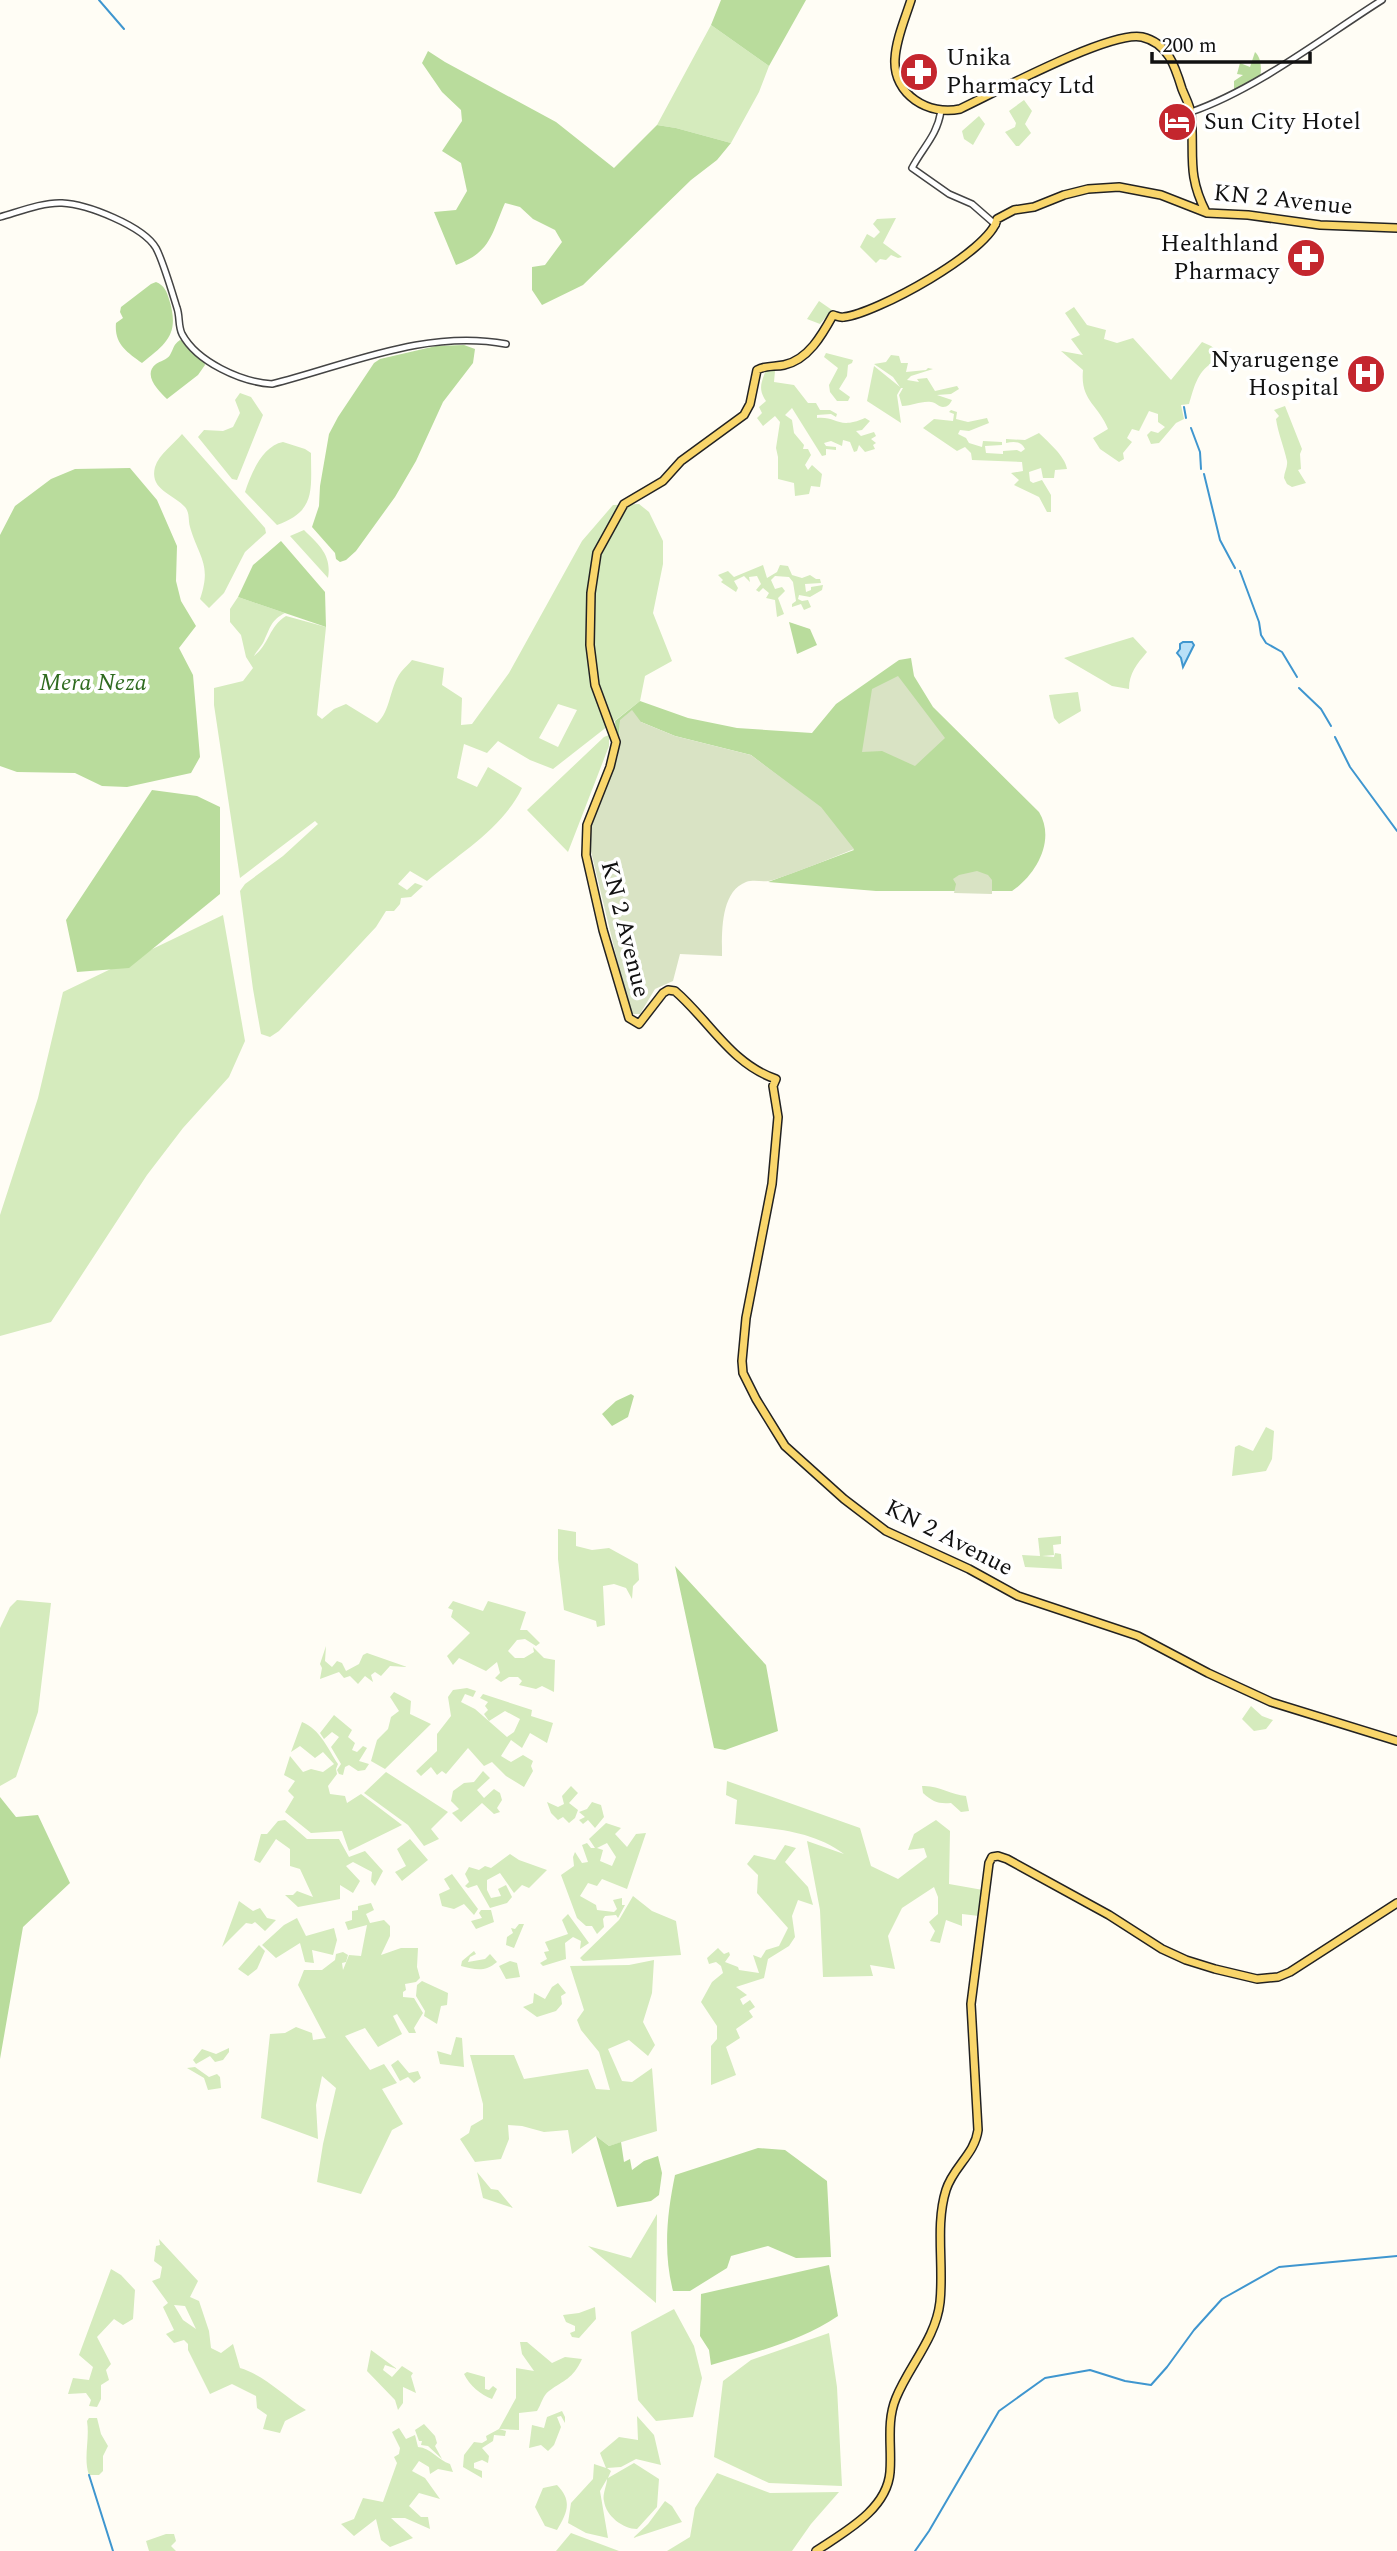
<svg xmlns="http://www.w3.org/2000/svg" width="1397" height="2551" font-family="Spectral,serif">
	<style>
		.green { fill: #d5ebbd; fill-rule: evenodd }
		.forest { fill: #b9dc9c }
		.cemetery { fill: #d9e3c4 }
		.water { fill: #b9e0f7; stroke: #3f96cf; stroke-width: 2 }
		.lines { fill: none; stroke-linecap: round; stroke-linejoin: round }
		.stream { stroke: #3f96cf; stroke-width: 2 }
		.minor-casing { stroke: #444; stroke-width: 8 }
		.major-casing { stroke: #222; stroke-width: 10 }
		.minor { stroke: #fff; stroke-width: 5 }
		.major { stroke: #f9d66b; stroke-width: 7 }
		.labels { text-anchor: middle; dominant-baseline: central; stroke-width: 7; stroke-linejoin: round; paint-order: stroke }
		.poi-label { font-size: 24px; fill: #111; stroke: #fff; text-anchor: start }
		.street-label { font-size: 24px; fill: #111; stroke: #fff }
		.park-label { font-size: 24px; font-style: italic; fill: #2f6b1f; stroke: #fff }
	</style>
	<rect width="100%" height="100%" fill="#fffdf5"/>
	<path class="green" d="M711,25L769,66L759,92L731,143L676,128L657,125Z
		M1024,100L1032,111L1025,124L1031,133L1019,146H1016L1005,132L1015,127L1016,123L1009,111Z
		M979,116L985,124L973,145L964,139L962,131Z
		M896,218L883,243L902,257L898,258L891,255L886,260L880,259L876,263L860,247L867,234L874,238L880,232L873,224L877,219Z
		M819,301L832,310L820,324L807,319Z
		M1074,307L1087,325L1106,330L1104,339L1117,343L1133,338L1171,380L1202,342L1211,346L1227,358L1222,362L1212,356V363C1197,372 1194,388 1189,404L1181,405L1184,419L1176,423L1159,443L1151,444L1147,435L1151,431L1158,433L1165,427L1158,422V414L1149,411L1139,431L1132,429L1127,438L1132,442L1123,453L1124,459L1119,462L1100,449L1093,438L1108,429C1098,404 1080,401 1083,370L1061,351L1083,355L1071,339L1080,335L1065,313Z
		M826,353L853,360L852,363L848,365L847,376L839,389L850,397L848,401H837L830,392L829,385L838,368L824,357Z
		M891,355L899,356L901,363H908L906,372L926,370L928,368L933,369L911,376L907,380L919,382L917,379L927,378L935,391L957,386L959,389L951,394L937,395L952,400C950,404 948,407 943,407C939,407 935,402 931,402C920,401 913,406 902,406L899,395L903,388H901L897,395L901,423L867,401L874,366L900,387L893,377L874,364L886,362Z
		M766,370L775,371L774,382L794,385L808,403H816L820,410H830L837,414L836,417L831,414L817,415V418C837,416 838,430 865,418L870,421L862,430L856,431L861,436L874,432L876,436L871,439L876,443L873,445L875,449L865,452L859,445L857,451L854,452L850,442L843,440L842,446L831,441L824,443L826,446L836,447V450L826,449V455L822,456L792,408L785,415L792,420L794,433L804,445L803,449H808L811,455L805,465L808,470L812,465L822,474L820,487L811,486L809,494L795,496L794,483L778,479V457L776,448L780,422L775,416L763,426L757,418L762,413L759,407L766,401C758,389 761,383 766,370Z
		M240,393L251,397L263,415L237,480L232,479L198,437L204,430L223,431L233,427L240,413L235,400Z
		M1285,406L1302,449L1300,454L1301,469L1298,470L1306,483L1292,487L1287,484L1284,478C1284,472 1288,467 1287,461C1284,447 1278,433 1276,419L1279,416L1274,410Z
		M951,410L957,412L956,419L968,422L987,418L989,423L969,431L960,430L958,434L966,438L969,443L982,447L983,441L1002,442V445L985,446L986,453L1003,454V451L1017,450L1021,452L1025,449C1021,441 1014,441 1006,443V439L1025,440L1039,433C1048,442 1065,456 1067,469L1055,470L1054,478H1043L1041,468L1029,472L1030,481L1033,483L1042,480L1051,495V512H1047L1039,497L1014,485L1019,480L1011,473L1023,471L1022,462L972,460L971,453L965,447L957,451L923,428L934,419L953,421L954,414L949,412Z
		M182,434L265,528L266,533L245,552L224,593L209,608L200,599C212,564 199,558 190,527C188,520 190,513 185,507C174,494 149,490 155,467C159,454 174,444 182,434Z
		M283,442L305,449L311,453C311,491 316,511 277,525L245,492C251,474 262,446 283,442Z
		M639,504L649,512L663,541V564L653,613L672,661L645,676L640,701L553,769L530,760L498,741L487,753L464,744L457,778L477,787L488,767L522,788C503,828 460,853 427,881L410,871L398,884L407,890L415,883L423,886L411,897L401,898L400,904L394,911H386L376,927L279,1031L270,1037L261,1034L253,989L240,891L245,884L283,856L318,824L315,821L240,878L214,705V688L243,681L253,668L246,657L241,635L230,622V609L238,597L285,613C271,620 270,628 264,641C261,647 256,652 254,656C269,645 269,626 286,616L326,627L317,715L322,719L334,709L346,704L377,723C391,711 389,688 401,672C404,668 409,664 412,660L444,668L442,685L462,698L461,725L472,724L509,673L582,541L613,505ZM558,704L577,710L558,747L539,738Z
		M304,530C319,545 332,555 328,578L290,536Z
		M763,565L767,578L777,572L780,565L788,566L792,575L802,578L810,575L816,579H820L821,583L805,584L806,592L811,590V587L823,585L822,590L810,597L799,595L798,599L802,601L808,600L811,607L804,610L801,604L792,607V604L796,601L793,582L789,577L775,576L771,580L775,589L782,587L785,591L778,598L784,614L777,617L775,600L766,598L769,593L763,588L759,592L756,590L761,584L757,576L749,577L750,582L744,576L734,581L738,588L736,592L721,582L723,580L718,575L728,571L734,577Z
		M1133,637L1147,652C1137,664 1129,673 1129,689L1112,686L1064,658Z
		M1078,692L1081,711L1059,724L1054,718L1049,695Z
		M609,735V746L568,852L527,810L604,737Z
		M223,915L245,1041L229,1077L183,1128L147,1175L51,1322L0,1336V1215L38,1098L63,992Z
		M1266,1427L1274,1431L1272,1459L1266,1471L1232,1476L1235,1447L1239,1445L1253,1451Z
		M558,1529L576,1532V1546L592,1550L609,1548L638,1564L639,1580L633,1586L632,1599L626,1588L614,1584L603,1586L605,1625L597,1627L596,1621L564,1610L558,1559Z
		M1061,1536V1544L1053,1545L1054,1555L1042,1556L1054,1557L1055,1553L1061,1554L1062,1569L1025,1567L1022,1555L1040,1556L1038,1538Z
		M17,1600L51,1603L38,1712L16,1777L0,1786V1628L10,1607Z
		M453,1601L483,1611L488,1601L526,1612L520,1630H527L540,1643L536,1646L525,1639L517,1640L508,1651L515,1658H524L534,1652L533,1647L544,1658L555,1660L554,1692L542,1686L536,1689L519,1685L522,1681L518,1677H509L501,1682L495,1678L500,1673L497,1662L486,1671L459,1658L453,1665L447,1656L470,1633L451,1617L453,1610L448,1608Z
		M326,1646L325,1661L332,1667L337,1661L342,1663L346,1671L359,1664L363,1655L367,1653L407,1667L390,1666L381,1676L375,1672L371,1675L373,1682L365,1676L358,1684L350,1676L344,1678L339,1672L320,1679L322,1668L320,1664Z
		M467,1688L476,1691L473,1697L465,1694L461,1702L475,1709L507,1737L514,1732L520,1719L505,1711L489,1721L484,1714L488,1710L485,1706L488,1702L480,1698L483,1694L532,1710L531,1716L553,1723L547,1743L530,1733L522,1748L511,1740L501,1756L511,1762L523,1755L533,1761L531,1766L533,1771L524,1787L506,1776L492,1762L484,1766L468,1748L446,1774L442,1771L437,1775L431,1767L421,1776L416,1771L437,1751V1734L451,1716L448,1697L453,1690Z
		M394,1692L411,1701L410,1714L431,1724L385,1769L371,1761L377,1740L388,1729L391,1717L399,1711L390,1697Z
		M1251,1706L1262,1716L1273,1720L1266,1729L1254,1731L1242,1719Z
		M334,1715L352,1730L348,1737L355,1743L352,1750L357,1752L363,1746L367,1748L359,1761L369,1764L365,1770L358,1771L349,1765L345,1767L343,1775L339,1774L337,1770L341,1764L331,1747L339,1737L332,1732L324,1739L320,1733Z
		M302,1722C320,1729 328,1749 338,1764L336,1769L337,1774L328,1786L330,1794L345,1796L347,1803L361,1794L402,1825L349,1851L342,1831L311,1833L285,1812L294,1797L288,1791L295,1781L284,1775L290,1756L303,1772L311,1769L323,1772L334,1764L323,1752L315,1758L300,1746L291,1752Z
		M483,1771L490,1778L477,1790L484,1798L494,1789L500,1793L502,1800L497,1808L500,1812L494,1814L482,1803L461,1822L452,1813L459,1809L451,1801L453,1791L464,1783L474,1782Z
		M386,1772L448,1812L431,1829L439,1839L424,1846L408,1825L364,1793Z
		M727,1781L860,1828L871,1866L898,1879L927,1857L924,1848L908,1850L914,1834L936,1820L950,1831L949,1884L983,1890L979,1916L962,1914V1926L946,1920L940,1943L930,1941L935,1931L929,1922L938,1914V1897L934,1887L902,1908L888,1936L895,1969L870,1965L873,1976L823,1977L820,1910L807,1841L844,1854C812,1830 774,1829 735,1824L737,1800L726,1795Z
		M571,1786L578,1793L569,1803L578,1810L575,1818L569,1823L563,1817L558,1820L551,1813L547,1802L558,1807L564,1804L562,1796Z
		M922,1786C939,1785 951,1795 966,1796L969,1811L961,1812L951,1803C938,1804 933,1802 923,1793Z
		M592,1802L601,1805L604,1817L595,1828L588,1820L583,1824L579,1820L585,1817L579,1812L587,1809Z
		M285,1820L307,1839H339L349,1857L365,1851L383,1871L375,1886L371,1881L372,1872L353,1862L346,1866L360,1881L353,1893L340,1885V1899L298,1907L285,1895H293L297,1891L313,1897L300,1869L290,1866V1849L276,1839L260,1863L254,1860L261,1834H267L278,1821Z
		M606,1823L621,1828L615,1834L627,1847L636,1834L646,1833L627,1889L602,1879L597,1886L588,1883L580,1896L596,1905L597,1910L614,1912L617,1909L613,1900L622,1898V1905H625L618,1918L616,1915L605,1916L603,1919L604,1927L597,1934L592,1926H586L577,1918L561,1875L574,1866L573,1857L575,1852L582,1863L588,1862L582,1845L587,1843L591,1848H595L589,1839ZM607,1843L616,1857L612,1866L600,1861L603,1850L597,1848Z
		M410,1839L428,1860L402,1881L395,1872L406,1866L397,1849Z
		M785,1845L796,1848L785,1862L808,1887L813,1905L798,1900L792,1916L795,1937L789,1946L768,1959L764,1978L736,1987L747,1995L740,1999L743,2005L750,2000L755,2007L749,2011L753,2017L736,2029L740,2038L726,2047L736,2075L711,2085V2046L717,2039V2026L701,2002L712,1982L723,1973L721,1966L716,1962L709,1964L707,1958L718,1948L724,1954L729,1952L730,1955L725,1962L738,1967L739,1970L759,1973L753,1955L761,1958L766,1950L779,1946L788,1928L757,1893L758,1875L747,1864L754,1855L775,1860Z
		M510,1854L519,1860L547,1870L529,1888L522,1885L514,1893L500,1873L487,1880V1890L491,1898L501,1896L498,1889L506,1885L512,1897L507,1903L490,1908L477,1885L468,1888L465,1886L469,1882L465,1874L469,1867L479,1870L485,1866L491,1868Z
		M452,1874L478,1909L474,1915L464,1904L454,1909L442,1906L439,1894L450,1889L444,1879Z
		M633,1896L652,1911L676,1921L681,1955L583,1961L580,1958L619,1920Z
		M239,1901L253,1911L260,1908L267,1918L276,1920L265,1931L255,1922L252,1924L246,1923L222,1947Z
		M371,1903L374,1910L366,1914L370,1923L384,1920L390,1926V1936L381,1955L401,1948H418L417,1967L420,1978L416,1982L405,1984L406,1990L403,1992V1997L414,1998L423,2013L414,2028L416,2033H409L397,2014L393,2016L402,2034L378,2047L365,2028L345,2036L370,2070L384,2064L397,2083L382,2089L403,2124L392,2130L361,2194L317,2182L323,2144L336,2088L322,2076L316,2105L318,2139L261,2118L270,2034L285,2033L296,2027L312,2033L313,2040L326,2038L298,1985L304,1970H322L335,1960L336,1954L343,1952L348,1955L346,1962L342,1963L343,1970L349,1955L361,1956L367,1925L348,1930L345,1922L352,1920V1911L358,1910V1906Z
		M481,1910H491L494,1922L476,1929L471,1921L482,1918L479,1913Z
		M568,1914L589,1943L580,1949L581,1941L573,1937L565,1943L566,1959L543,1966L540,1963L547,1959L544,1952L549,1951L545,1942L568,1934L562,1920Z
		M297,1918L306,1936L334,1928L337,1940L333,1955L312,1950L314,1963L305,1962L300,1943L276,1958L262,1945L284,1925Z
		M519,1924H524L514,1948L506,1945L507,1937L513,1933L511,1928L515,1929Z
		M259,1945L265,1951L257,1969L248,1976L238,1969Z
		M474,1951L476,1954L470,1957L468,1962L485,1959L490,1954L497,1962C485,1972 476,1970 461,1966L462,1961Z
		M654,1960L652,1993L643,2022L655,2045L648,2056L629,2040L608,2049L622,2081L632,2082L652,2068L657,2131L609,2146L596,2136L572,2154L568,2130L544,2132L522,2126L508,2125L509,2139L501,2159L475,2162L460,2139L469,2133L471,2126L483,2119V2104L470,2055H514L524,2079L588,2069L596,2089L610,2090L599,2052L581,2030L577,2020L584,2010L570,1966L629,1965Z
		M510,1961L517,1963L520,1977L506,1979L499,1966Z
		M422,1981L448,1993L447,2005L441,2006L437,2024L424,2016L425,2011L416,1996L417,1985Z
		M558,1983L566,1993L561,1996L562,2004L556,2011L537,2017L523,2007L533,2003L534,1993L545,1999L552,1987Z
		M456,2037L462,2038L464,2067L440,2064L437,2051L451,2055Z
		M202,2049L216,2054L229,2048V2052L223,2060L215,2062L210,2056L196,2064L193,2060Z
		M398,2060L409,2073L418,2071L421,2078L414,2083L408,2077L400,2081L391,2065Z
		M195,2067L209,2077L217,2074L220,2077L221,2088L208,2090L204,2078L187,2068Z
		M477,2172L491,2189L498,2190L513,2208L483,2198Z
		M657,2214L656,2303L588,2246L631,2258Z
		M159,2239L198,2281L190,2297L199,2301L209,2331L211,2348L221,2353L233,2344L240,2368C264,2375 284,2396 306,2410L285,2421L280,2433L263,2429L267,2415L257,2408L256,2396L232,2384L210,2394L188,2350V2344L184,2340L174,2343L166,2334L174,2330L163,2307L168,2303L152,2281L160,2278L162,2267L154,2261L156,2246L160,2245ZM174,2305L185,2306L196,2329L183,2320Z
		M111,2269L121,2275L135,2290L133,2319L123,2325L114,2319L97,2337L111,2364L106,2370L109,2380L101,2385V2399L97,2407L89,2406L91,2400L86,2393L68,2394L73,2378L89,2380L93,2367L79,2355Z
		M595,2307L596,2319L579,2338L572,2337L570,2333L575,2331V2326L566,2322L563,2315L579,2313Z
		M674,2309L694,2346L702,2378L693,2417L656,2421L638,2400L631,2332Z
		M829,2333L837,2387L842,2486L769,2483L714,2457L723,2381L751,2360Z
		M520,2342H527L552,2363L565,2357L582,2359C572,2380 565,2379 549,2391C543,2395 541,2405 537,2411L519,2413V2430L499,2429L516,2398V2368L534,2371L522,2354Z
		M371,2350L397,2369L385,2365L383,2370L392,2377L402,2366L413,2373L411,2376L416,2393L403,2387V2403L398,2410L395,2400L367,2371Z
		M467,2372L485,2377V2389L489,2390L493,2386L497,2389L492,2399C481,2395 469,2385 464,2374Z
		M562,2411L565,2417V2423L561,2416L557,2417L561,2427L554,2445L548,2451L541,2445L529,2448L532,2425L544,2428L547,2417Z
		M637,2416L654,2435L661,2465L636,2459L621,2467L607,2468L611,2471L608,2478L634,2463L659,2479L657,2507L637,2529C623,2529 606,2516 604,2501C602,2495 607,2485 607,2479L600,2491L608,2538L586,2533L568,2523L571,2503L593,2479L594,2464L606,2468L600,2453L619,2437L638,2440Z
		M89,2418H97L101,2434L108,2446L103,2456V2471L99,2475H89C83,2458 90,2440 87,2421Z
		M424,2424L435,2436L437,2443L435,2446L442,2459L428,2446L421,2445L422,2441H419L415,2430Z
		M399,2428L406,2439L415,2435L418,2447C431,2448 438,2460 450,2464L453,2472L438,2469L430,2474L429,2467L419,2461L412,2471L425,2478L440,2499L419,2493L409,2506L421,2517H428L430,2529L405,2518H391L413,2538L390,2547L381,2540L376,2519L354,2536L341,2524L354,2519L363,2498L383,2502L397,2463L394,2457L399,2454L400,2448L392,2432Z
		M499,2429L506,2431L505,2436L494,2435L493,2441L482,2448L489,2456L488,2463L482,2460L474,2463V2468L482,2471V2478L463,2467L464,2455L474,2442L482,2443L487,2440L486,2436Z
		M717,2473L770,2493L839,2492L811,2524L792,2551H667L690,2537L695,2508Z
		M557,2485C573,2501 567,2513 557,2530L545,2526L535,2507L543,2488Z
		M665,2501L672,2506L682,2522L633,2538L648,2524Z
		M571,2533L619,2551H556Z
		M166,2534H174L176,2541L171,2546L176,2551H149L146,2541Z"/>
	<path class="forest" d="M721,0H806L769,66L711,25Z
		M428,51L445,62L556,122L614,168L657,125L676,128L731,143L717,160L691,180L583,285L542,305L532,290V267L545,265L562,242L555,230L533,219L520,207L505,203C491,235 491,252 456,265L434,212L456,210L467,191L461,163L442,151L462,121L461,110L442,92L422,63Z
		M1255,52C1261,57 1262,69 1260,77L1234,90V81L1243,75L1237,74L1240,63L1250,67Z
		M156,282C164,285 167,292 169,299C180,334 167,343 142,363C127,352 114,344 116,323L123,318L120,312L121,307L151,284Z
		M180,340C190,343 203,354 205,365L198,375L167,399C159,391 142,375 156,364C160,361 167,360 170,355C174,348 173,345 180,340Z
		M464,345L475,349L473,363L443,402L416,461L395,497L356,551L346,560L340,562L336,559L335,553L312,527L319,506L320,486L329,434L338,417L374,363L380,359L436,346Z
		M130,468L157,500L177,546L176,581L181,601L196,626L179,648L193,675L200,757L191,773L127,787L102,786L75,773L17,772L0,766V535L15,506L51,479L75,469Z
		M281,541L325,592L326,627L238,597L253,565Z
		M789,622L810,629L817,645L797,654Z
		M911,658L914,676L933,707L1039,812C1056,840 1036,875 1012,891H876L768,882L854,850L790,785L751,755L675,736L641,722L620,721L618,756L615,721L640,701L688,718L737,728L812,733L836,704L899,660Z
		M152,790L197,796L220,807V894L129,968L77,972L66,920Z
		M631,1394L634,1396L628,1417L612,1426L602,1414L616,1401Z
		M675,1566L766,1665L778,1731L725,1750L714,1748Z
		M0,1797L16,1817L38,1815L70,1883L23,1927L0,2059Z
		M596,2136L609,2146L621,2142L624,2162L630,2159L632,2170L644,2161L658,2156L662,2173L659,2195L651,2201L617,2207Z
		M758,2148L785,2150L827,2181L831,2257L796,2258L768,2246L731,2256L727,2268L690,2291H673C663,2252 667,2214 675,2175Z
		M829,2265L838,2316C799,2342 756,2352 711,2365L709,2350L700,2336L701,2294Z"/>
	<path class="cemetery" d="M898,676L945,738L915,766L882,751L862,752L872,689Z
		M632,710L641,722L675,736L751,755L821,807L854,849C827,860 800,871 773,880C764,883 755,879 746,882C720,892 722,933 722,956L680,954L673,981L655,989L640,1014H630L589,843L590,829L618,756L620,720Z
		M977,871L988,875L992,880V894L954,893L956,884L953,879L959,875Z"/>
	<path class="water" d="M1183,642H1192L1194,645L1183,667L1181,658L1177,653L1180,649V644Z"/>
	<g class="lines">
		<path class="stream" d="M99,0L124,29
			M1184,407L1186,418
			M1191,428L1200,452L1201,469
			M1204,474L1220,540L1235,568
			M1240,571L1259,622L1261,635L1266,643L1282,652L1297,677
			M1299,688L1321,709L1331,726
			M1335,737L1350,767L1397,831
			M89,2475L113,2551
			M915,2551L929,2531L999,2411L1045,2378L1090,2370L1125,2381L1151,2385L1167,2367L1194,2330L1222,2299L1279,2267L1397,2256"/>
		<defs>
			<path id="minor" d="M941,111C937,136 923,147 912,168L949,194L972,204L996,225
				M1191,112C1257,89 1322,38 1382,0
				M0,217C18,212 43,202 62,203C87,204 143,226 156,248C163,261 172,292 177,308C180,316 178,326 182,334C197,362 241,382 272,384C348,365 425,329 506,344"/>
			<path id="major" d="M911,0C905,19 896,39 895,59C893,95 929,116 960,109C994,93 1111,30 1142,37C1168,43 1175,66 1182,89C1185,97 1190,105 1191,114C1195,154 1186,173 1206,212
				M1397,228L1320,225L1248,215L1207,213L1161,195L1119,187L1088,189L1064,195L1034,207L1014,210L997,219C991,251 875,314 844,317C840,318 837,316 833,315C822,335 808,360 784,365C775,367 766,365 757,370L750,404L744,415L681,461L663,481L624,504L597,553L591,593L590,645L595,685L616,742L610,767L587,825L586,855L603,930L629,1018L639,1024L663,993L668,990L675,991C709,1020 731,1064 776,1079L773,1086L778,1117L772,1184L746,1318L742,1361L743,1373L756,1399L785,1446L844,1499L886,1531L969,1569L1018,1596L1138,1636L1208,1673L1271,1702L1397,1741
				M816,2551C844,2532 887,2510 890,2472C892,2447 886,2422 896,2398C909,2366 936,2338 940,2302C944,2265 935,2225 946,2190C953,2167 975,2154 978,2130L971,2004L989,1863L992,1857L998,1856L1007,1859L1109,1915L1162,1949L1186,1960L1215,1969L1257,1979L1278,1977L1290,1972L1397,1903"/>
		</defs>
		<use href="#minor" class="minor-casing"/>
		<use href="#major" class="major-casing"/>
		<use href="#minor" class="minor"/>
		<use href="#major" class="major"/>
	</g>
	<defs>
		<symbol id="pharmacy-disc" viewBox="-11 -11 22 22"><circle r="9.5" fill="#c4262e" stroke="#fff"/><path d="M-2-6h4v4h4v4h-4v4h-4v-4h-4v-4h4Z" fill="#fff"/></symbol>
		<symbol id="hotel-disc" viewBox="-11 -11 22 22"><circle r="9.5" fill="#c4262e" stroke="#fff"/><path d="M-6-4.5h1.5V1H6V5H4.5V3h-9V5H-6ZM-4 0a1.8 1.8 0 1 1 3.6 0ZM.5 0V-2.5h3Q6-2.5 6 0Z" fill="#fff"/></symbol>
		<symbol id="hospital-disc" viewBox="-11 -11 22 22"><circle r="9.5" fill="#c4262e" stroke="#fff"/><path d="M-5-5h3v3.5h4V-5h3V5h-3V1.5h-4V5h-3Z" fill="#fff"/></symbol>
	</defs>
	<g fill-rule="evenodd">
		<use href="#pharmacy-disc" x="897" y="50" width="44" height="44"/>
		<use href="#hotel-disc" x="1155" y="100" width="44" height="44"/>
		<use href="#pharmacy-disc" x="1284" y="236" width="44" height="44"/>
		<use href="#hospital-disc" x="1344" y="352" width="44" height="44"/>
	</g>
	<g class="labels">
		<g class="poi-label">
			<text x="946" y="58">Unika<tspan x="946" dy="28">Pharmacy Ltd</tspan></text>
			<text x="1204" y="122">Sun City Hotel</text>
			<text x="1279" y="244" text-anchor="end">Healthland<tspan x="1279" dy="28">Pharmacy</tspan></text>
			<text x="1339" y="360" text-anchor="end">Nyarugenge<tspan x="1339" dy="28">Hospital</tspan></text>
		</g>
		<g class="street-label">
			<text transform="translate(1283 200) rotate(6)">KN 2 Avenue</text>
			<text transform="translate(625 929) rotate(76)">KN 2 Avenue</text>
			<text transform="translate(949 1538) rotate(27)">KN 2 Avenue</text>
		</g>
		<g class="park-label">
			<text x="93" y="683">Mera Neza</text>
		</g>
	</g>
	<path d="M1152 52v10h158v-10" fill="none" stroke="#111111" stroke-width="3.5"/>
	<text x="1162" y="52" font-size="21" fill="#111111" stroke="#ffffff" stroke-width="5" paint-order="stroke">200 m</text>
</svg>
